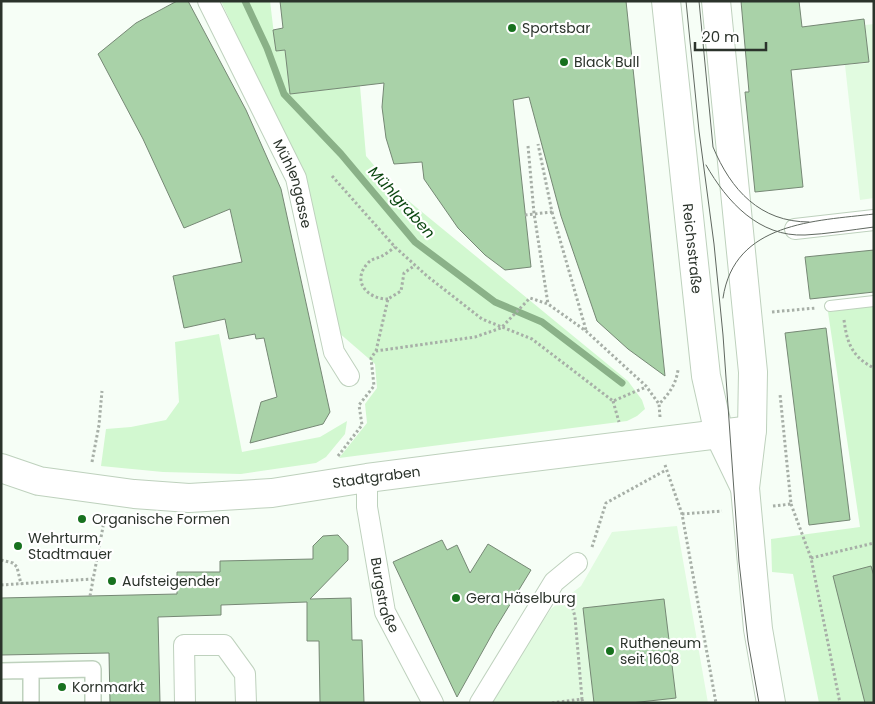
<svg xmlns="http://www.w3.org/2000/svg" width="875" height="704" font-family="Poppins,sans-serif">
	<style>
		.built { fill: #e1fbe0 }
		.green { fill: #d2f8d0 }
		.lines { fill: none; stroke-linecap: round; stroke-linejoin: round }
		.stream { stroke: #8ab188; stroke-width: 7 }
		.building { fill: #a9d2a8; stroke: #768875 }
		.service-casing { stroke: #bed1bd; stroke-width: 12 }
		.pedestrian-casing { stroke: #bed1bd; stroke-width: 18 }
		.minor-casing { stroke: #bed1bd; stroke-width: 22 }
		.secondary-casing { stroke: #bed1bd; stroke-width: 30 }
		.path { stroke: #a7afa7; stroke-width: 3; stroke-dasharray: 2.5 2.5; stroke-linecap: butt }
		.service { stroke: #fff; stroke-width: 10 }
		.pedestrian { stroke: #fff; stroke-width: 15 }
		.minor { stroke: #fff; stroke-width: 20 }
		.secondary { stroke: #fff; stroke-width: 28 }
		.tram { stroke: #606860; stroke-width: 1 }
		.poi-dot { fill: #17711e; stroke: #fff; stroke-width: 2 }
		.labels { text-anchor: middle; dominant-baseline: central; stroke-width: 4.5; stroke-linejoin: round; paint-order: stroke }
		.poi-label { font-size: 14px; fill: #2b332b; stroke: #fff; text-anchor: start }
		.street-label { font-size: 14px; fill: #2b332b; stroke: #fff }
		.water-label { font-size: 15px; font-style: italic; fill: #0b4710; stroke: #fff }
	</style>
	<rect width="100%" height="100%" fill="#f6fef6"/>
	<path class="built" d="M874,24V198L860,200L845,65L869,63L865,25Z
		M677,526L708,703H493L492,694L551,609L581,586L612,532Z"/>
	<path class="green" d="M221,1H270L276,51L285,50L290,94L360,86L366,156L394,189L628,381L642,400L645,409L637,416L627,421L339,458L367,423L365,404L377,388L375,364L338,332L305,184Z
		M874,306V703H819L793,574L772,572L771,539L860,527L828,312Z
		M219,334L242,452L320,437L347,421L345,434L326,457L316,463L241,474L163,472L101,466L106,429L131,427L166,420L179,402L175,342Z"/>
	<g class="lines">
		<path class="stream" d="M245,1L267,48L284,94L341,154L415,242L495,302L542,322L622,383"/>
	</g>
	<path class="building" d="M177,1H188L246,110L281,189L330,412L323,424L250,443L261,402L277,397L264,338L256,339L255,334L229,339L225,319L184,328L173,276L242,262L230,209L184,228L143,139L98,54L136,23Z
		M280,1H626L665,376L628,349L597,321L561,216L529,97L513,100L531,267L505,270L485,255L458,228L424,179L422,162L394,164L386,138L382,107L384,83L290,94L285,50L276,51L273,30L283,28Z
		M741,1H799L802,27L864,19L869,62L791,70L803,187L755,192L745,92H749Z
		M874,250V292L810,299L805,257Z
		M826,328L850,520L809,525L785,333Z
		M338,535L348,546V560L310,599L351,598L352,640H362L364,703H320L319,641H307V602L221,605V615L158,617L160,703H110L109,653L1,655V598L177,594V572H220V561L313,559V546L323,536Z
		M442,540L447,550L457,545L470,573L488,544L531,570L495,629L457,697L393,562Z
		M871,566L874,576V703H865L833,576Z
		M664,599L676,698L631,703H594L583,608Z"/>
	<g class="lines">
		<defs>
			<path id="service" d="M830,306L874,301"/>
			<path id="pedestrian" d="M1,671L93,669V703
				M31,671V703"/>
			<g id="minor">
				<path id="s1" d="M208,1L296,178L334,352L349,376"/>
				<path d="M795,229L874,220"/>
				<path id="s2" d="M367,478V507L385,612L433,703"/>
				<path d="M185,703L184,645H224L245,674L246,703"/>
				<path d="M480,703L554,582L577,563"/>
			</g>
			<g id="secondary">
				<path id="s3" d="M666,1L706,376L719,434L745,488"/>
				<path d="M716,1L753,372L752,430L745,488L758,629L771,703"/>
				<path id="s4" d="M1,468L39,481L134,494L189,498L272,493L367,478L484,463L752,430"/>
			</g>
		</defs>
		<use href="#service" class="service-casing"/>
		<use href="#pedestrian" class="pedestrian-casing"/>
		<use href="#minor" class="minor-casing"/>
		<use href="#secondary" class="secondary-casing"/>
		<path class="path" d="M528,146L534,213L548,304
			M332,176L395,247L427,276L482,319L532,339L613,401L646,387
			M552,212L586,330
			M525,215L552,212L538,144
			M388,299C367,299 351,281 368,263C372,258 377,259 382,256C386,254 391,250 395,247
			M772,312L816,308
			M844,320C847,343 852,357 874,368
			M376,351L388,299L401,291L404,273L414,266
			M613,401L619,422
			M660,417L659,404C669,394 676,384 678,370
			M338,456L362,425L359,405L374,386L371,358L376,351L475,337L501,328L530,298L548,304L586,331L646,386L659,404
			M92,462L99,425L102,391
			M665,465L682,514L716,703
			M791,504L811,558L840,703
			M773,506L791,504L780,394
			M682,514L722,511
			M592,547L606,503L666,470
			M811,558L874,543
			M1,560L13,563L17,567L21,584
			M1,585L92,579
			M90,596L105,516
			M570,598L575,617L582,699
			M552,703L582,699L583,703"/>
		<use href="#service" class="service"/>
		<use href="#pedestrian" class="pedestrian"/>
		<use href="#minor" class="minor"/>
		<use href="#secondary" class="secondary"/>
		<path class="tram" d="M686,1L699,131L714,244L723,335L739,562L748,641L759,703
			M699,1L713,147C731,190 760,222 809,222
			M706,165C727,202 759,237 805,235C827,234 851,230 874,227
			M723,298C734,222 815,221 874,214"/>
	</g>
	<g class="poi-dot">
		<circle cx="512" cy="28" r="5"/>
		<circle cx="564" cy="62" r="5"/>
		<circle cx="82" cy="519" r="5"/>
		<circle cx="18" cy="546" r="5"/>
		<circle cx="112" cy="581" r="5"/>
		<circle cx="456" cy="598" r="5"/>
		<circle cx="610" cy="651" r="5"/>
		<circle cx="62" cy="687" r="5"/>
	</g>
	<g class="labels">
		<g class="poi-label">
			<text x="522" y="28">Sportsbar</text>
			<text x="574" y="62">Black Bull</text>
			<text x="92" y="519">Organische Formen</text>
			<text x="28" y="538">Wehrturm,<tspan x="28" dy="16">Stadtmauer</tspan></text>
			<text x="122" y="581">Aufsteigender</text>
			<text x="466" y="598">Gera Häselburg</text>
			<text x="620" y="643">Rutheneum<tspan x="620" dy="16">seit 1608</tspan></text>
			<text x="72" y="687">Kornmarkt</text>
		</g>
		<g class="street-label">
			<text stroke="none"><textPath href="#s1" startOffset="202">Mühlengasse</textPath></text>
			<text stroke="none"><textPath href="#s3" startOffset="249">Reichsstraße</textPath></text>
			<text stroke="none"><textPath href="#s4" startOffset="380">Stadtgraben</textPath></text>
			<text stroke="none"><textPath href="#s2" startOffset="119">Burgstraße</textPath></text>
		</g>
		<g class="water-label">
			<text transform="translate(402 202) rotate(48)">Mühlgraben</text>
		</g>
	</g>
	<rect width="875" height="704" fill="none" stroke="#2b332b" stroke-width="5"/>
	<path d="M695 42v8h71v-8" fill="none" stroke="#2b332b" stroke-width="2.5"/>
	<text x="702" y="42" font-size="15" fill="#2b332b" stroke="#ffffff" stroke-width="4" paint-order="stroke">20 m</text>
</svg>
